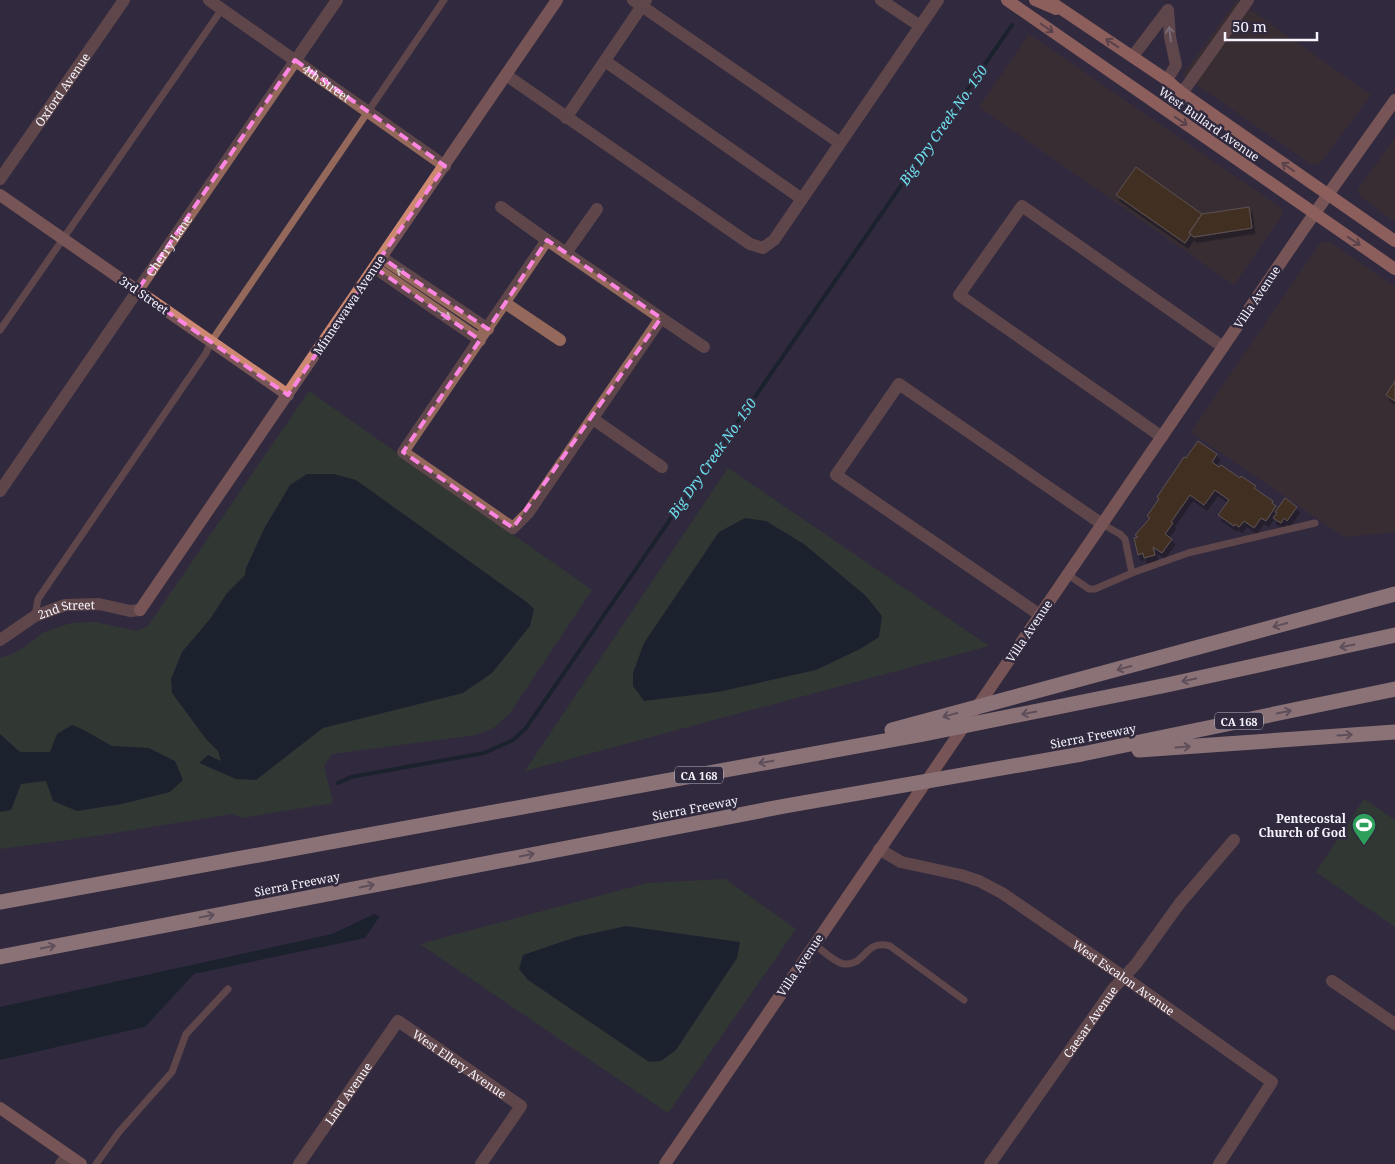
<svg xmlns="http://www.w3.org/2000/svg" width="1395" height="1164" font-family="'Noto Serif',serif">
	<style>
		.commercial { fill: #433228 }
		.green { fill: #324826 }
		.water { fill: #02191c }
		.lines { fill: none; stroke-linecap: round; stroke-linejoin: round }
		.stream { stroke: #02191c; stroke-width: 4 }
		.building { fill: #553902; stroke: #90816b; filter: url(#shadow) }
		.lane { stroke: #94685a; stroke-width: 7 }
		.street { stroke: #94685a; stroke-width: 12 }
		.secondary { stroke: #cd8871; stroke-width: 12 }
		.primary { stroke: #faa082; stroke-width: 12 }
		.highway { stroke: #f7cabc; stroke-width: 15 }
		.oneway { stroke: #8b5f5d }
		.oneway2 { stroke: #cfbbbc }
		.oneway3 { stroke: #947a7d }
		.marked { fill: none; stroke: #fd86e2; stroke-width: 4; stroke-dasharray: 10 6; stroke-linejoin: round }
		.labels { text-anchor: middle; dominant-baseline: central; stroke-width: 5; stroke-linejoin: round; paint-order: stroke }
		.shield { fill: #312a3e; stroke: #bbb7c4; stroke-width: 1 }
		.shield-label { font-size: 11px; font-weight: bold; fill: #f6f3fd }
		.street-label { font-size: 12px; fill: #f6f3fd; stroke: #312a3e }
		.poi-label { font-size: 12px; font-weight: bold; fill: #f6f3fd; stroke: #312a3e; text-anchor: end }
		.water-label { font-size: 14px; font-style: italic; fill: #6de0ee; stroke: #312a3e }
	</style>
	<defs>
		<filter id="shadow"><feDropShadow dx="3" dy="5.5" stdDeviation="0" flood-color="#0009"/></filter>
	</defs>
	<rect width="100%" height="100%" fill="#312a3e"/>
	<path class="commercial" d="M1237,0L1371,95L1320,163L1312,165L1183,75Z
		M1029,34L1281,208L1283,214L1234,285L979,107Z
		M1395,138V222L1360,196L1358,189Z
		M1330,242L1395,287V532L1344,537L1191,432L1320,243Z"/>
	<path class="green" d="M309,391L592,590L510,713L495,727L476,735L332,754L324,766L333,803L242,818L232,814L89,837L0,849V658L10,655L20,650L44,632L71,623L95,622L137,631L148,626Z
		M728,468L989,646L525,771Z
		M1364,799L1395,820V927L1316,872Z
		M725,879L796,929L668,1113L420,944L647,883Z"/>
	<path class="water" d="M307,474H334L356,480L528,603L534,609L530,626L492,673L463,693L323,728L256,780L236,779L199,763L208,755L221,761L218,751L206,739L172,693L171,679L182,652L210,619L227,593L245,575L246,568L265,527L290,485Z
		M745,518L766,521L804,544L866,596L882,616L879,637L860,649L816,670L718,692L644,701L633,686V673L644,643L719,532Z
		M72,725L82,729L112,746L149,748L175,761L183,780L170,792L122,804L77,811L53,801L46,781L21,784L11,810L0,812V734L20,752H50L57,734Z
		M374,914L380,916L365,938L194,974L145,1027L0,1060V1007L332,934Z
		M626,926L740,942L737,958L676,1050L661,1061L649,1062L528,980L519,969L523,955L576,937Z"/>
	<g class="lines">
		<path class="stream" d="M338,783L351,777L484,753L513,740L526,728L1012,25"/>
	</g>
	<path class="building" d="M1136,167L1202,214L1189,233L1191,234L1185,243L1116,195Z
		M1249,207L1252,228L1194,237L1189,233L1202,214Z
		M1395,381V401L1386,395Z
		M1198,441L1217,454L1212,462L1219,467L1221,465L1240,478L1241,476L1256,486L1254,488L1273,501L1272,503L1276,506L1266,521L1261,518L1254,528L1244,521L1239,527L1235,524L1234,526L1218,515L1229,500L1215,490L1204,505L1190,495L1171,522L1173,523L1165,534L1172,539L1162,553L1153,547L1155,555L1144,558L1143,553L1138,555L1134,538L1138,537L1135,535L1150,518L1147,516L1159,499L1157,497L1184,457L1186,458Z
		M1285,498L1297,507L1287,521L1284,518L1281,523L1273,518L1277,513L1275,512Z"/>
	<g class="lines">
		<path class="lane" d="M0,330L222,9
			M1132,573L1188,553L1315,523
			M1067,574L1089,589H1095L1132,573L1125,539L1120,534L1102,524
			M35,616L38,599L206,353L211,342L444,0
			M814,944C822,950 834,962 844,964C866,966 864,939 890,946L964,1000
			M96,1164L119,1132L172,1072L186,1034L228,989"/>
		<g class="street">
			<path id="s1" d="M209,0L445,166"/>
			<path d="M633,0L840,143"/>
			<path d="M881,0L920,26"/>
			<path d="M1133,56L1168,10L1170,37L1176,65L1167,80"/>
			<path d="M605,61L802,199"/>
			<path d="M506,75L750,244L763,248L774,240L938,0"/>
			<path d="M1182,93L1248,0"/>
			<path d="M566,118L646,0"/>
			<path id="s2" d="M0,179L124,0"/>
			<path d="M501,207L547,240"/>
			<path d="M547,240L661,318L528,513L513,528L403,452Z"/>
			<path d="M566,253L597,209"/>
			<path d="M381,257L488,329"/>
			<path d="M375,268L480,340"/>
			<path d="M505,303L560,340"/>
			<path d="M661,318L704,347"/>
			<path d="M593,419L662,467"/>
			<path d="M1162,437L959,295L1022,206L1223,347"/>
			<path id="s3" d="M0,491L337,0"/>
			<path d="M1040,615L836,475L899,384L1102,524"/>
			<path id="s4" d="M0,640L35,616L65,605L99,604L130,611L140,610"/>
			<path id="s5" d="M879,849L901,862L961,875L979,881L1002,893L1124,977L1272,1082L1219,1164"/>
			<path d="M1332,981L1395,1024"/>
			<path d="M61,1164L68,1155"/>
			<path id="s6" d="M299,1164L398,1021L521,1106L481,1164"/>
			<path id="s7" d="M990,1164L1113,989L1136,964L1180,903L1234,840"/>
		</g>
		<path class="secondary" d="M0,195L288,395
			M140,610L557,0
			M0,1108L81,1164
			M665,1164L1305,227L1395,100"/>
		<path class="primary" d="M1007,0L1395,269
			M1035,0L1056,9
			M1048,0L1167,80L1182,93L1395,241"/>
		<path class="highway" d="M892,730L1395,594
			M1139,750L1395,732
			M0,902L923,734L1167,685L1395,635
			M0,957L785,806L1082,754L1395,689"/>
	</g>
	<defs><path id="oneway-shaft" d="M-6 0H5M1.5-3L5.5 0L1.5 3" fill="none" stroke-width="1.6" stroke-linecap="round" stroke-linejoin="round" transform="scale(1.25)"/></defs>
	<g class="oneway">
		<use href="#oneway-shaft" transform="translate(1047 28) rotate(35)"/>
		<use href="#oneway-shaft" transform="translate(1112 43) rotate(-147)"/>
		<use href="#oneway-shaft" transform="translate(1181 121) rotate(34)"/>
		<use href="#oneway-shaft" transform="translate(1288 167) rotate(-145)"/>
		<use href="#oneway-shaft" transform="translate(1354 241) rotate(34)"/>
	</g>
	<g class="oneway2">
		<use href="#oneway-shaft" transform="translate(1170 34) rotate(-97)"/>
		<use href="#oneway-shaft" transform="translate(403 273) rotate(-144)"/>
		<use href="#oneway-shaft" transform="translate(444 315) rotate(34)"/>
	</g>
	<g class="oneway3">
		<use href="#oneway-shaft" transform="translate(1280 625) rotate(165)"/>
		<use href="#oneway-shaft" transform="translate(1347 646) rotate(168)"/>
		<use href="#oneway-shaft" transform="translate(1124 668) rotate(165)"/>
		<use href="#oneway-shaft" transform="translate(1189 680) rotate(168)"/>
		<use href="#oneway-shaft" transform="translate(1284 712) rotate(-12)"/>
		<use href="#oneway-shaft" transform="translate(1029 713) rotate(169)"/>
		<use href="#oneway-shaft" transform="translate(950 715) rotate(165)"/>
		<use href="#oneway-shaft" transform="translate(1345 735) rotate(-4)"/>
		<use href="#oneway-shaft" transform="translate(1183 747) rotate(-4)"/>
		<use href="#oneway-shaft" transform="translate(766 762) rotate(170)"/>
		<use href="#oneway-shaft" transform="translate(527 855) rotate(-11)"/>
		<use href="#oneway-shaft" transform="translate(367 886) rotate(-11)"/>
		<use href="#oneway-shaft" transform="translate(207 916) rotate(-11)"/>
		<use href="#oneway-shaft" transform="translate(48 947) rotate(-11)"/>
	</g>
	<path d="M0 0H1395V1164H0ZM295,60L445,166L381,257L411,278L488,329L547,240L661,318L513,528L403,452L480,340L375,268L288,395L137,291Z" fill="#312a3e" fill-opacity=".55" fill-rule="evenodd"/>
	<path class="marked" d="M295,60L445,166L381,257L411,278L488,329L547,240L661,318L513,528L403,452L480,340L375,268L288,395L137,291Z"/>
	<defs>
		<symbol id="stadium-pin" viewBox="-11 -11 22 30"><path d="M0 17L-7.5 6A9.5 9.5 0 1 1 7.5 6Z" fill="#2e9e5b" stroke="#312a3e"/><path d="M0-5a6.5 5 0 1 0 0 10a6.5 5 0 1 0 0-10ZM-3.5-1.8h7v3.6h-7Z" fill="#fff"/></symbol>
	</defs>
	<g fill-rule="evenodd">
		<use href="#stadium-pin" x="1350" y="811" width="28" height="38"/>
	</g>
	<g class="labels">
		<g class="shield">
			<rect x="1215" y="712.5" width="48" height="17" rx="4"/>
			<rect x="675" y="766.5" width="48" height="17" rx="4"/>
		</g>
		<g class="shield-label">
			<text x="1239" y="721">CA 168</text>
			<text x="699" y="775">CA 168</text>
		</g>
		<g class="street-label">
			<text stroke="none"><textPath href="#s1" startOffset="144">4th Street</textPath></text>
			<text stroke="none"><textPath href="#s2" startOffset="109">Oxford Avenue</textPath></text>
			<text transform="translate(1209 124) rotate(35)">West Bullard Avenue</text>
			<text stroke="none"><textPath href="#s3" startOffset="298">Cherry Lane</textPath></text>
			<text transform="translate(144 295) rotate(35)">3rd Street</text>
			<text transform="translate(1257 297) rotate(-56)">Villa Avenue</text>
			<text transform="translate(349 305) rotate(-56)">Minnewawa Avenue</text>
			<text stroke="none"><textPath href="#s4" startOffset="75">2nd Street</textPath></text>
			<text transform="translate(1029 631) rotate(-56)">Villa Avenue</text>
			<text transform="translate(1093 736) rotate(-11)">Sierra Freeway</text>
			<text transform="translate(695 808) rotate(-11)">Sierra Freeway</text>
			<text transform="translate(297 884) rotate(-11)">Sierra Freeway</text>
			<text transform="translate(800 965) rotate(-56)">Villa Avenue</text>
			<text stroke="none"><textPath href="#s5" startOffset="280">West Escalon Avenue</textPath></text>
			<text stroke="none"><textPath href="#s7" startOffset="174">Caesar Avenue</textPath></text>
			<text stroke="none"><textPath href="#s6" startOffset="249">West Ellery Avenue</textPath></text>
			<text stroke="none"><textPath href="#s6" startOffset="86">Lind Avenue</textPath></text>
		</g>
		<g class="poi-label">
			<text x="1346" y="818">Pentecostal<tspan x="1346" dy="14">Church of God</tspan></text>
		</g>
		<g class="water-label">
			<text transform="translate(943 125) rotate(-55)">Big Dry Creek No. 150</text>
			<text transform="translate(712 458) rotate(-55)">Big Dry Creek No. 150</text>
		</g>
	</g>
	<path d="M1225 32v8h92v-8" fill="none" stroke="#f6f3fd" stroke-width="2.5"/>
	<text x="1232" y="32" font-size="15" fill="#f6f3fd" stroke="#312a3e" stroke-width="4" paint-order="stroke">50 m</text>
</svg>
